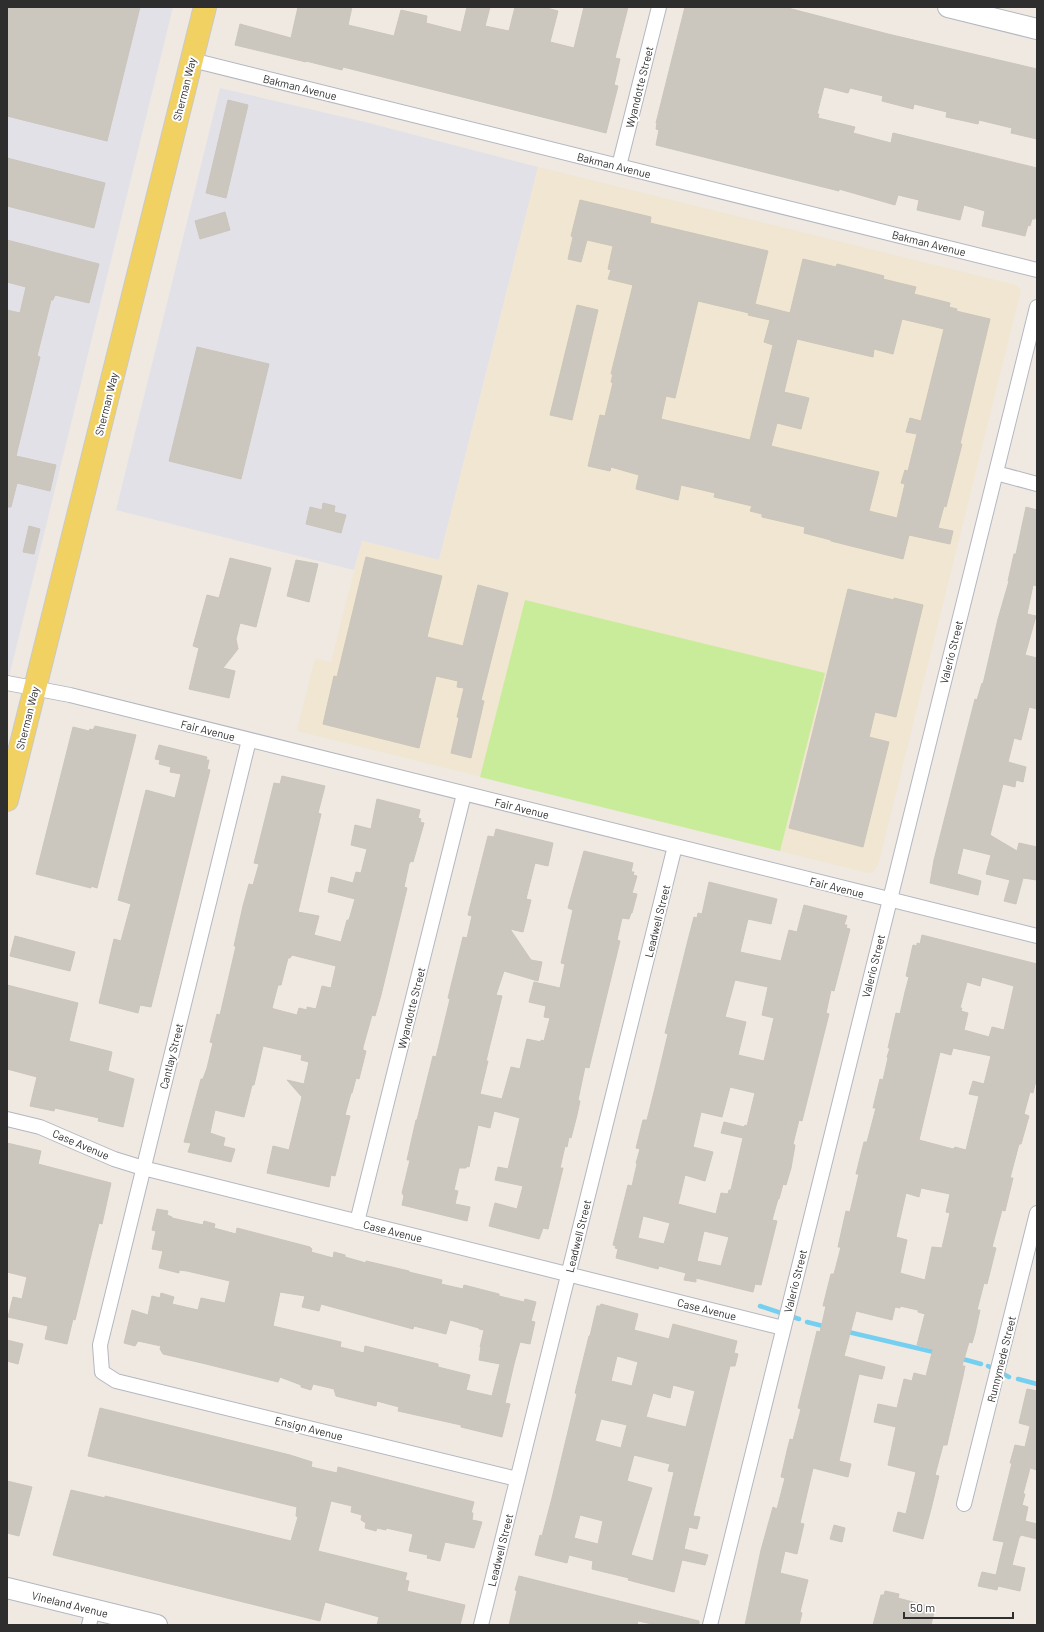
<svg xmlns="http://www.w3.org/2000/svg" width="1044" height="1632" font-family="Barlow,sans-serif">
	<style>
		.industrial { fill: #e3e1e8 }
		.education { fill: #f0e6d1 }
		.pitch { fill: #c9ec9a }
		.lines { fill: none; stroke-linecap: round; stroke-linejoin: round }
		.stream { stroke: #75cff0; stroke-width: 4.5 }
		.building { fill: #cbc7bf; stroke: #cbc5ba; fill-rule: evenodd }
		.street-casing { stroke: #b4b7c1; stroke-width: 16 }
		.secondary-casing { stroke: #b4b7c1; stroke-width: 22 }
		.primary-casing { stroke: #c9c9c9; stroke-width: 24 }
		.street { stroke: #fff; stroke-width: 14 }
		.secondary { stroke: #fff; stroke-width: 20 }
		.primary { stroke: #f2d163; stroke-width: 22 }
		.labels { text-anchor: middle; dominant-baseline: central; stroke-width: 4; stroke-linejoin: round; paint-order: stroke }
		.street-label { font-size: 11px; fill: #2e2e2e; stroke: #fff }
	</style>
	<rect width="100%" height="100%" fill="#efe9e1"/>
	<path class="industrial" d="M7,7H173L7,685Z
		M220,88L369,123L538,167L439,560L362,541L354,570L116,510Z"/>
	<path class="education" d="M538,167L1016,285L1021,290L878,865L873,872L868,873L297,731L315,659L331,662L362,541L439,560Z"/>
	<path class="pitch" d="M525,600L825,673L780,851L480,777Z"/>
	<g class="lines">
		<path class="stream" d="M760,1306L799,1319
			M807,1322L827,1327
			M844,1331L938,1353
			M959,1358L981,1364
			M988,1366L1009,1377
			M1018,1379L1037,1384"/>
	</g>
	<path class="building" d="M7,7H140L107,141L7,116Z
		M298,7H352L348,25L394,36L401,10L427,16L426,23L461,32L467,7H490L485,26L509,31L515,7H543L558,11L550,42L574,48L584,7H628L615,58L620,59L614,85L618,86L606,133L343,67L342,70L306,61V62L235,45L240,24L291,38Z
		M685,7H784L888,34L1037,69V139L1011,133L1012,128L979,120L978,124L960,120L946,117L947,112L914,104L913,109L882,101L883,96L850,88L848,93L824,87L817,114H819L818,118L855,127L853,133L891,143L893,133L1037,168V209L1035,219H1032L1030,226L1028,225L1025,236L982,226L985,211L964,205L960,220L917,210L919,200L898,195L895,205L839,189V191L656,145L659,130L656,129L657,123H656Z
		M228,100L248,105L226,198L206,193Z
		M7,158L105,183L94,228L7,206Z
		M580,200L651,217L650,223L768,251L755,304L790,313L803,259L836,267L837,264L884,276L883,279L916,287L914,294L950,303L949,307L957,309L956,311L990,319L960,444H962L946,507L944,506L938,528L953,531L950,544L909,535L903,559L831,541V540L804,533L805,527L762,517V514L750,511L752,506L714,497L715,493L681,485L678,500L636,489L639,475L611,467L610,471L588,466L600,415L605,416L613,383L611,382L613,374H611L633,285L608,279L611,270L608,269L613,246L587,240L581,262L568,259L573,237L571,236ZM698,301L749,313L748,315L770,320L764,342L773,345L750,440L661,419L666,396L675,398ZM902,319L944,329L921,421L910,418L906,432L917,434L908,471L905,470L901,483L905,484L897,518L869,511L879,472L771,446L777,423L801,429L809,398L784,392L797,339L873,357L874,349L893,354Z
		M225,212L230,230L200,239L195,221Z
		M7,240L99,264L89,303L55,295L53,300H51L37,356L40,357L16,456L56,465L50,491L17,483L11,507H7V310L20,313L26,287L7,282Z
		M577,305L598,310L572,420L550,415Z
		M197,347L269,364L241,479L169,461Z
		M323,503L335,506L334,512L346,515L341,533L306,524L310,507L322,510Z
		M1026,507L1037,510V586L1033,585L1027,614L1036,616L1025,655L1037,658V709L1029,707L1021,740L1014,738L1008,762L1026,767L1023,782L1016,780L1015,787L1003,784L990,835L1017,851L1019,843L1037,847V880L1023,878L1016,904L1004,901L1010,880L986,874L991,855L963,848L957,874L981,881L978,895L930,883L934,860L975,699L977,700L982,683L983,684L998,619L1009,581H1008L1014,554H1016Z
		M29,526L40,529L34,554L23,552Z
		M366,557L442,576L427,637L463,646L478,585L508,593L481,700L484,701L471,758L451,753L459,718L457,717L464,688L457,687L458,681L436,676L419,748L323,724L334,676L337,677Z
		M230,558L271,568L256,627L240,623L236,639L238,649L223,668L235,671L229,698L189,689L199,648L193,646L207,595L219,598Z
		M296,560L318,564L309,602L287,596Z
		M848,589L894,600V598L923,605L896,717L875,712L869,737L889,742L863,847L789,828Z
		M95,726L136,735L97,888L91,886V888L36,874L73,727L89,731L90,729L93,730Z
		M159,745L207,757L206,760H209L207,769L210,770L151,1007L140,1005L138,1013L99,1003L114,939L121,941L131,904L118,900L146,790L175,798L181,774L170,772L171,767L159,764L160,760L155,759Z
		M282,776L325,786L318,813L321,814L298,912L319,916L314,935L341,942L347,920H349L355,899L328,892L331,877L353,883L356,872L361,873L367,849L351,845L355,825L371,829L377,799L420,810L418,818L421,819L420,822L424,823L413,862L411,861L409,864L404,887L407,888L381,995L375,1016L372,1015L363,1047V1050L366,1051L359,1079L356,1078L352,1093H351L345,1115L350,1116L335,1176L331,1175L329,1187L267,1173L273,1146L289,1150L302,1097L287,1080L304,1084L309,1062L301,1060L302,1055L263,1046L254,1085H252L244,1117L215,1110L210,1133L225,1138L223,1146L235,1149L231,1162L188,1152L191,1143L184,1142L201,1079H203L207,1068L213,1043L210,1042L217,1014L220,1015L236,946H234L243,906L249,884L253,885L259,864L254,863L274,783L280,784ZM292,955L336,966L331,988L322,986L316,1009L307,1007V1010L299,1008L297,1015L274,1009L272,1008L278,985H281L288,958H290Z
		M496,829L553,843L548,866L535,863L526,899L531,900L523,932L510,929L531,960L542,962L538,981L504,971L496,995L502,996L486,1061H488L480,1094L502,1099L511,1067L520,1069L527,1039L541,1042V1040L544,1041L550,1018L544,1017L546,1006L529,1002L534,982L560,988L565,964L561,963L573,910L568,908L584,851L633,863L631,872H634L633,875L637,876L632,893L637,894L632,913H631L629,919L622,918L617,940L620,941L589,1068L585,1067L578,1100L580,1101L577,1115L571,1138L569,1137L567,1147L565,1146L560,1168H563L548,1229L543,1228L539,1239L489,1226L495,1203L517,1209L523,1186L495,1180L498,1167L508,1169L520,1118L494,1111L490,1128L478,1125L469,1167L467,1166L466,1168H459L454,1190L458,1191L455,1204L470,1207L467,1221L402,1205L404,1196L402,1193L410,1160H407L416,1120H417L433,1056L436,1057L450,999L448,998L463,937L467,938L472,916L468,915L488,836L494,837Z
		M709,882L777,899L771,924L748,919L740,952L781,961L789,930L797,932L804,905L847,916L844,925H847L846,928L850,929L834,991L831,990L826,1013L829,1014L802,1121L799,1120L793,1144L795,1145L791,1168L786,1185L783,1184L779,1199H778L772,1220L777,1221L761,1285L755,1284L753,1292L696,1278V1282L684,1280L686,1273L659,1266L658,1269L616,1258L618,1249L615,1248L616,1246L613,1245L628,1185L632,1186L637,1164L636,1163L640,1149L636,1148L643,1120H647L656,1084L668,1034L665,1033L688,940L694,917L697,918L698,913L702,914ZM735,980L768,987L762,1015L774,1018L764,1061L738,1055L746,1022L725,1017ZM730,1087L755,1093L747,1126L745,1125L744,1127L724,1122L721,1133L743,1138L731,1190H729L728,1194L721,1193L716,1214L678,1204L685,1175L705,1181L713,1152L693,1147L701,1112L722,1117ZM643,1216L670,1223L664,1244L638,1238ZM704,1231L729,1237L721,1266L697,1261Z
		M922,935L1037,964V1084H1035L1033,1093L1030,1092L1024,1114L1029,1116L1021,1144H1019L1010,1178H1013L1005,1211L1002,1210L992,1247L996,1248L987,1284L984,1283L977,1310H980L975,1333L972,1343L969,1342L962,1366H965L963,1376L948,1440L947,1445H943L935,1475L939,1476L931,1509L923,1539L893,1531L898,1512L906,1514L916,1472L888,1465L896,1427L874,1422L878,1404L897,1408L904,1379L912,1381L914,1373L926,1376L933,1349L917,1345L925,1314L918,1312V1310L900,1306V1308L895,1307L892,1320L856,1311L844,1356L885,1367L882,1379L859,1374L839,1461L851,1464L848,1477L813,1468L800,1523L804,1524L797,1554L785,1551L780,1573L808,1580L800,1612L802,1613L799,1625H745L761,1550L773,1507L777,1509L785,1478L781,1477L787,1451L790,1439L793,1440L801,1409L798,1408L817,1331L820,1332L826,1306H823L831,1274H834L841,1247H838L846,1211L850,1212L859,1174H856L864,1142H867L876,1108H873L880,1079L883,1080L888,1058L887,1057L890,1048H888L896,1013L900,1014L905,992L909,977L906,976L913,945L917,946V943L920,944ZM982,977L1014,986L1004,1030L992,1027L989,1037L964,1030L968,1013L961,1011L962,1008H960L967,982L980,986ZM953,1048L991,1056L984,1084L973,1081L969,1094L979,1096L966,1150L955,1147L953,1149L919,1140L940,1052L951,1055ZM921,1188L950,1194L946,1212L950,1213L942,1248L932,1247L925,1280L900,1273L907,1240L896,1237L906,1193L919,1197Z
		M15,936L75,952L70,971L10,956Z
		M7,985L78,1003L69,1041L112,1052L108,1071L134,1079L123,1127L98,1121L99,1118L55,1108L54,1111L30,1106L37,1077L7,1069Z
		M7,1143L41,1151L38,1164L111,1183L102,1224L99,1223L75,1320L73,1319L67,1344L45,1339L48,1326L8,1317L13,1297L22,1299L27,1277L7,1272Z
		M157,1209L168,1211L167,1215L172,1217V1218L203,1225L204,1221L215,1224L214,1228L236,1234L237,1228L310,1247L312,1249L311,1252L333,1258L334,1252L345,1255V1257L366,1263V1261L409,1271V1272L442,1280L441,1284L463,1289L464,1285L499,1294V1296L524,1302L525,1299L536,1302L531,1321L535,1322L530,1344L520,1342L514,1364L505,1403L510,1404L502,1437L461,1427V1425L398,1411L399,1407L377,1401L376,1406L336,1396L334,1389L313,1384L311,1390L301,1387V1385L280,1377L278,1382L206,1364L163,1354L160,1349L161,1346L138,1341L135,1346L124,1343L132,1310L148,1315L152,1296L160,1298L161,1293L174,1297L172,1304L198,1310L201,1298L225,1303L230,1281L187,1271L179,1270V1273L159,1268L163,1251L152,1249L156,1231L152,1230ZM280,1292L305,1296L302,1307L319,1311L321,1304L413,1329L414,1326L446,1334L450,1320L479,1328V1329L484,1330L480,1347H481L479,1360L500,1364L492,1396L466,1390L470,1375L438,1367V1364L365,1346L364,1353L340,1347L341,1342L273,1326Z
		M601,1304L638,1314L634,1330L669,1339L673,1324L737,1341L734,1353L738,1354L735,1366H730L696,1503L693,1516L700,1517L697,1529L689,1527L684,1549L708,1555L705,1565L682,1560L674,1592L628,1580L629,1578L592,1569L593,1561L569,1555L567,1563L535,1555L540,1535L542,1536L552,1498L577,1394L575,1393L589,1336H590L597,1306H600ZM617,1356L638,1362L632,1386L611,1381ZM673,1385L695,1391L686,1427L646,1417L653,1393L670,1398ZM601,1419L627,1425L621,1448L595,1441ZM634,1455L670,1464L668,1471L674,1472L653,1561L631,1555L652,1488L627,1481ZM580,1515L603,1521L598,1544L574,1538Z
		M7,1340L23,1344L18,1364L7,1361Z
		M1027,1389L1037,1391V1470L1030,1468L1023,1494H1025L1022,1505L1028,1507L1025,1521L1037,1524V1539L1021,1535L1019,1538L1012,1565L1025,1568L1020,1591L998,1586L997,1590L978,1586L982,1572L996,1575L1004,1542L993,1540L1012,1463H1010L1015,1445L1025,1447L1030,1426L1019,1423Z
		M100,1408L290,1455L312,1462L311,1467L337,1473L338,1467L474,1502L471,1513H473L472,1520L482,1522L474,1548L445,1542L440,1561L427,1558L428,1555L409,1551L413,1534L386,1528V1530L377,1528L376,1531L365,1528L366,1523L361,1520L362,1515L351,1512L352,1506L331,1501L318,1551L407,1573L405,1580L409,1581L407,1591L465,1605L460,1625H377L379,1617L325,1602L320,1621L53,1555L71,1490L105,1498V1496L291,1541L298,1517L296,1516L297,1507L88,1456Z
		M7,1481L32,1487L19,1536L7,1533Z
		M834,1525L845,1528L842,1542L830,1539Z
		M519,1576L699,1621V1625H657L638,1621L637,1625H509L517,1591L515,1590Z
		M885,1591L899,1594L898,1598L935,1608L931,1625H873L881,1595H884Z"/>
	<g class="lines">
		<defs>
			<path id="street" d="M192,60L1037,270
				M619,166L659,7
				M996,473L1037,484
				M7,683L70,695L1037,936
				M249,740L100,1345L102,1372L116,1381L517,1479
				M7,1119L40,1127L114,1159L143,1168L783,1328
				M357,1222L464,794
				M964,1504L1037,1213
				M89,1625L93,1609
				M481,1625L675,846
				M710,1625L1037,307"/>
			<path id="secondary" d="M948,7L1037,29
				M7,1588L157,1625"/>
			<path id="primary" d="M7,800L205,7"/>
		</defs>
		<use href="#street" class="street-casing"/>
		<use href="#secondary" class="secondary-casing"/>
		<use href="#primary" class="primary-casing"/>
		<use href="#street" class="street"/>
		<use href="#secondary" class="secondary"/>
		<use href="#primary" class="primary"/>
	</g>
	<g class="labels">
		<g class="street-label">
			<text transform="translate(300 87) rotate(14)">Bakman Avenue</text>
			<text transform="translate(639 87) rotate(-76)">Wyandotte Street</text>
			<text transform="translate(184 89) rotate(-76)">Sherman Way</text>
			<text transform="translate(614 165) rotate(14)">Bakman Avenue</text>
			<text transform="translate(929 243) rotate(14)">Bakman Avenue</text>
			<text transform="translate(106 404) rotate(-76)">Sherman Way</text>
			<text transform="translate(951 652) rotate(-76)">Valerio Street</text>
			<text transform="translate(27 718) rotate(-76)">Sherman Way</text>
			<text transform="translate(208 730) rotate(14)">Fair Avenue</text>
			<text transform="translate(522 808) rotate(14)">Fair Avenue</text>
			<text transform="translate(837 887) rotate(14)">Fair Avenue</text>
			<text transform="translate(657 921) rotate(-76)">Leadwell Street</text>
			<text transform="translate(873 966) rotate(-76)">Valerio Street</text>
			<text transform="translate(411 1008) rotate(-76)">Wyandotte Street</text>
			<text transform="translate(171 1056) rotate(-76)">Cantlay Street</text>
			<text transform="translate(81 1144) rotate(23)">Case Avenue</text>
			<text transform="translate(393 1231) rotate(14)">Case Avenue</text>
			<text transform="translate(578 1236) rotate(-76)">Leadwell Street</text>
			<text transform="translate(795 1281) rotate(-76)">Valerio Street</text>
			<text transform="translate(707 1309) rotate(14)">Case Avenue</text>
			<text transform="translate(1001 1359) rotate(-76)">Runnymede Street</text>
			<text transform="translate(309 1428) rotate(14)">Ensign Avenue</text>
			<text transform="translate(500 1550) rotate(-76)">Leadwell Street</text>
			<text transform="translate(70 1604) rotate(14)">Vineland Avenue</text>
		</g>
	</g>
	<rect width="1044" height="1632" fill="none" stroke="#2e2e2e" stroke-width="16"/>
	<path d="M904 1612v6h109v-6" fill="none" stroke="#2e2e2e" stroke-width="2"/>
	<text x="910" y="1612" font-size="12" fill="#2e2e2e" stroke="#ffffff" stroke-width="3" paint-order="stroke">50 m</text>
</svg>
